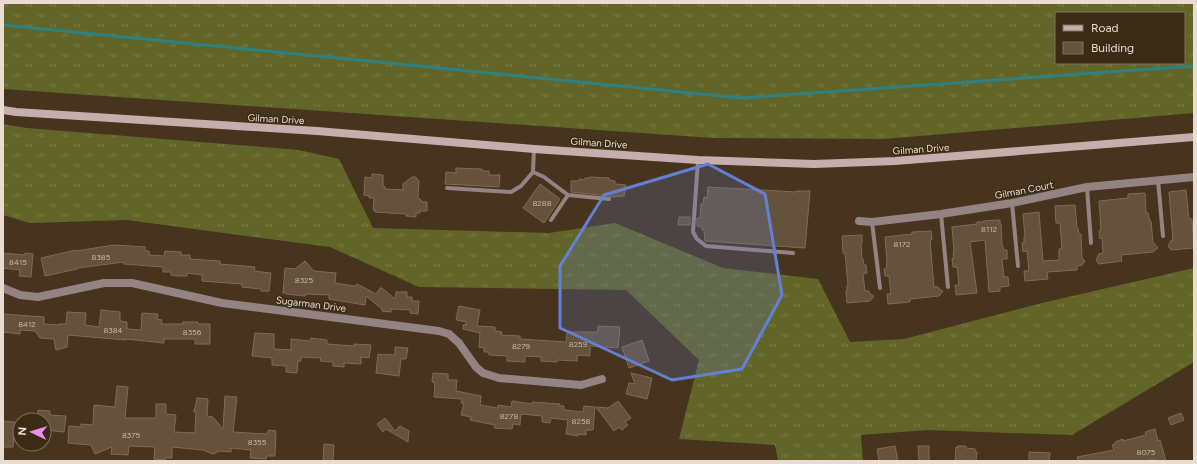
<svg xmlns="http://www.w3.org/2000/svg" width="1197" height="464" font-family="Figtree,sans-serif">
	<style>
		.grass { fill: url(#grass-tufts); fill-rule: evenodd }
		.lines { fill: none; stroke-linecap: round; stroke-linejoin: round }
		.stream { stroke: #2e8082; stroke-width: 3 }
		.building { fill: #65523c; stroke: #806c55 }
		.service { stroke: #938382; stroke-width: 4 }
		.minor { stroke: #938382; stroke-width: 8 }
		.secondary { stroke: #c7aeac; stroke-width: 8 }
		.marked { fill: #6480d5; fill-opacity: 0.2; stroke: #6480d5; stroke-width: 3; stroke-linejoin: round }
		.labels { text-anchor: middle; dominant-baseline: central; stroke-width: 3; stroke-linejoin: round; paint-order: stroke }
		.number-label { font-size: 8px; fill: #c7baab }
		.street-label { font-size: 10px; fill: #e8ddd0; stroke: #3b2a14 }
	</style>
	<defs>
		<pattern id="grass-tufts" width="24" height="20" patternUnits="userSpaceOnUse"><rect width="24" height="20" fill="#626528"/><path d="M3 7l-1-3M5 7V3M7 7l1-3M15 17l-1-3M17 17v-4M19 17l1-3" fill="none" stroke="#787b46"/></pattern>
	</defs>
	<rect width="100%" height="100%" fill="#46341e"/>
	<path class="grass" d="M3,3H1194V113L883,139L713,138L3,89ZM1056,13H1184V63H1056Z
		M3,124L27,128L299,150L339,159L373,228L549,233L615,223L723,268L818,279L850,342L904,339L1042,303L1194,268V362L1072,435L928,430L861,435L863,461H778L775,445L679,439L699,360L626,290L419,287L330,247L127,220L30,223L3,215Z"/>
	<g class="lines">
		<path class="stream" d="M3,25L742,98L1194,66"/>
	</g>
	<path class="building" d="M456,168L482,169V171H489V175H500L499,187L445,184L446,172L456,173Z
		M372,174L383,175V186L385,187V189L403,190V184L412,177H416L419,181L418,197L423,202H427V211H420V213H416V217L406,216V214L375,212V210H373L374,198H369V196L364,195L365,177L372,178Z
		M590,177L609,178V180L615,181V184L626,185L624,196L612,197L609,196L571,192V181H579V179L585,180V178H590Z
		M540,184L560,199L544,223L523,208Z
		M708,187L796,192V191H810L805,248L705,241L704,230H702V227L697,226V218H700L701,204H703L704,197L707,198Z
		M1186,190L1189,219H1192L1194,248L1171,250L1168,246L1171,240H1173L1169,192Z
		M1145,193L1146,213H1148L1150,221H1151L1153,242L1158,248L1153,252L1121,255L1122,261L1099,264L1096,260L1099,254L1103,253L1102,238L1100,239L1099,231L1101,230L1099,201L1128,198V194Z
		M1075,205L1077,228H1078L1079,234H1081L1082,258L1085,261L1082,265L1077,266V270L1047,272L1048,279L1025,281L1024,271H1029L1027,251L1023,252L1022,243H1024V237H1025L1023,214L1039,212L1043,261L1059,260V249H1062L1060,223H1056L1055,206Z
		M679,217H690V225H678Z
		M1000,220V224H1001L1002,244L1004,250H1007V259H1002L1004,277H1008L1009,286L1000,287V291L989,292L985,240L970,242L977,293L956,295L955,285H959L957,267H953L952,258H954L953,252H954L952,227L977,224V222H983V221Z
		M931,231L932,240H930L934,287H938L939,289L943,291L939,296L910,299V302L888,304L887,294H891L889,276H885L884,269H886L887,261L885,237L912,234V232Z
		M862,235V243H861L862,259H863L864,265H866L867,273L863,274L865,291H869V293L874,296L870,301L847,303L846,291H847V285H848L845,253H843L842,236Z
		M114,245L145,247V251H149V255L164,256L165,251L181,252V255H190V259L220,261V264L255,267L254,271L271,273L269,291H261V289L242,287V284L202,281V275L187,273V276H179L171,275V272H163V267L124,264V262L77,268V269L45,276L41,258L76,250V251Z
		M3,253L25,255V253L33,254L31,277L19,276L20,270L3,268Z
		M305,261L314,271L336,273L335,283L355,286L357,284L376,294L380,288H382L395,299L396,292H407V297H412V301H419L418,314L410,313V310L391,309V312L382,311V309L366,296L365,305L329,299V295L306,294L305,296L286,294V293H283L285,268L295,269Z
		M459,306L480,310L477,326L495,327V331L502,332L501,335L520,336V339L566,342L567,332H598V326L620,327L618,348L590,346V356L577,355V361L557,360V362L541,361V357L525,356V362L507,361V356L489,355V352H484V348L479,347L480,333L463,329V325H466V322L457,320L456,319Z
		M101,310L120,312V321L127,322V329L141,330L142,313L158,314L157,319L162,320L161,324H183V322H198V324H210V344H195V339H164V343L126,339V340L68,335L67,347L56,350L54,339L40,338L35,331L20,330V334L3,332V314L44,317V324L59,325V324H66L67,312L86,313L85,325L99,327Z
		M255,333L274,334V349L291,350V339L310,341L311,338L327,340V344L354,346V344L371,345L369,358L361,357V364L344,363V367L333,366V362L320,361L321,358L301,357V361H298L297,373L286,372V366L272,365V358L252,356Z
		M642,340L649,361L629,368L622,347Z
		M395,347L408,348L406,359H401L399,376L376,373L378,354L385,355V354L395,355Z
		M433,373L448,374V380H457L456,391L481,396L480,405L498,408V405L511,407L512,401L532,404V402L560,404L559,406H564V410L583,412L584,406L595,407L593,430H586V435L578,434V436L566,434L568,420L551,418L550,423L542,422V416L521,414L520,425L513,424L512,429L494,428L495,425L470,420L471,417L461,415L464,403H461L462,399L434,397L435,383L432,382Z
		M631,373L652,378L647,399L626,394L629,383L635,384Z
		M117,386L128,387L125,418H156V404H166V414L176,415L174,432L195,433L196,412H194L197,398L208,399L207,416L213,417L223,429L225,396L237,397L233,432L266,434L269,430L276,431L275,456H267L266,459L250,458L251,450L231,448V452L219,451L213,454L203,450L172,447V458H165V460L154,459L155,447L129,446L128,455L111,454L112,447L95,454L91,445L68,443L69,426L81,427V424L93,425L94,405L115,407Z
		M618,401L631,418L625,422L628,425L622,430L619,427L614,431L596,407L608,408Z
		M38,410L50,411V415L66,416L64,432L44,430V420H37Z
		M1181,413L1184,420L1171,425L1168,418Z
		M385,418L395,431L400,426L409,431L408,442L386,429L383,432L377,424Z
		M3,421L15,422L13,447H3Z
		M1155,429L1158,441L1160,440L1166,461H1155L1154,459L1146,461H1078L1077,457L1114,450L1112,445L1115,444V442L1123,439V441L1146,435L1145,432Z
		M324,444L334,445L333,461H323Z
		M895,446L898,461H879L877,449Z
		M918,446H929V461H919Z
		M958,446H966V448L975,449V452H977L976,461H955L956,447H958Z
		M1029,452L1050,453L1049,461H1029Z"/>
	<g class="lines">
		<path class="service" d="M698,160L693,232L697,239L706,246L793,253
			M533,172L544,177L568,195L609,199
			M1158,180L1163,236
			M1087,187L1091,243
			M447,188L511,192L521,186L533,172L534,149
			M1012,203L1018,266
			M941,214L948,287
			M551,220L568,195
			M872,222L880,288"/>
		<path class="minor" d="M859,221L872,222L941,214L1012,203L1087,187L1194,177
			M3,288L20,295L38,297L104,283H132L222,303L439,331L449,334L459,343L476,367L483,373L499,378L581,385L602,379"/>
		<path class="secondary" d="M3,110L16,112L317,131L534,149L698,160L814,164L895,161L1194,137"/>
	</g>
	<path class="marked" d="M708,164L765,194L782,295L742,369L672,380L560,328V266L604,195Z"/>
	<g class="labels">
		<g class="number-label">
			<text x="542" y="203">8288</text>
			<text x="989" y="229">8112</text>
			<text x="902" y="244">8172</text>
			<text x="101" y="257">8385</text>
			<text x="18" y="262">8415</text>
			<text x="304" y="280">8325</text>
			<text x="27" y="324">8412</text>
			<text x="113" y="330">8384</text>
			<text x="192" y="332">8356</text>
			<text x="578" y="344">8259</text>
			<text x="521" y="346">8279</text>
			<text x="509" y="416">8278</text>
			<text x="581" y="421">8258</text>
			<text x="131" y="435">8375</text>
			<text x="257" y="442">8355</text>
			<text x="1146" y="452">8075</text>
		</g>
		<g class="street-label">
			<text transform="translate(276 119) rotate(3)">Gilman Drive</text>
			<text transform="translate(599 143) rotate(4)">Gilman Drive</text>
			<text transform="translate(921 149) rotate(-4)">Gilman Drive</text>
			<text transform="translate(1024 190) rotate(-11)">Gilman Court</text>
			<text transform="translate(311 304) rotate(7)">Sugarman Drive</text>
		</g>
	</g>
	<rect width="1197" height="464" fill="none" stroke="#e8ddd0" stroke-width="8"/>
	<rect x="1055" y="12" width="130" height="52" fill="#3b2a14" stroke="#80725f"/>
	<rect x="1063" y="25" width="20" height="6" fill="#c7aeac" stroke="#80725f"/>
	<text x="1091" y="32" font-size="12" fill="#e8ddd0">Road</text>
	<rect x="1063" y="42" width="20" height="12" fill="#65523c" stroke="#80725f"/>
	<text x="1091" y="52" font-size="12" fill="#e8ddd0">Building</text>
	<g transform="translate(32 432) rotate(274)"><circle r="19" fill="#3b2a14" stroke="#80725f"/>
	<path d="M0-3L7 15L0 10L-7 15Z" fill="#f489f1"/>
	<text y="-6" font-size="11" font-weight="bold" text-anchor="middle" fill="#e8ddd0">N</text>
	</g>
</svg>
